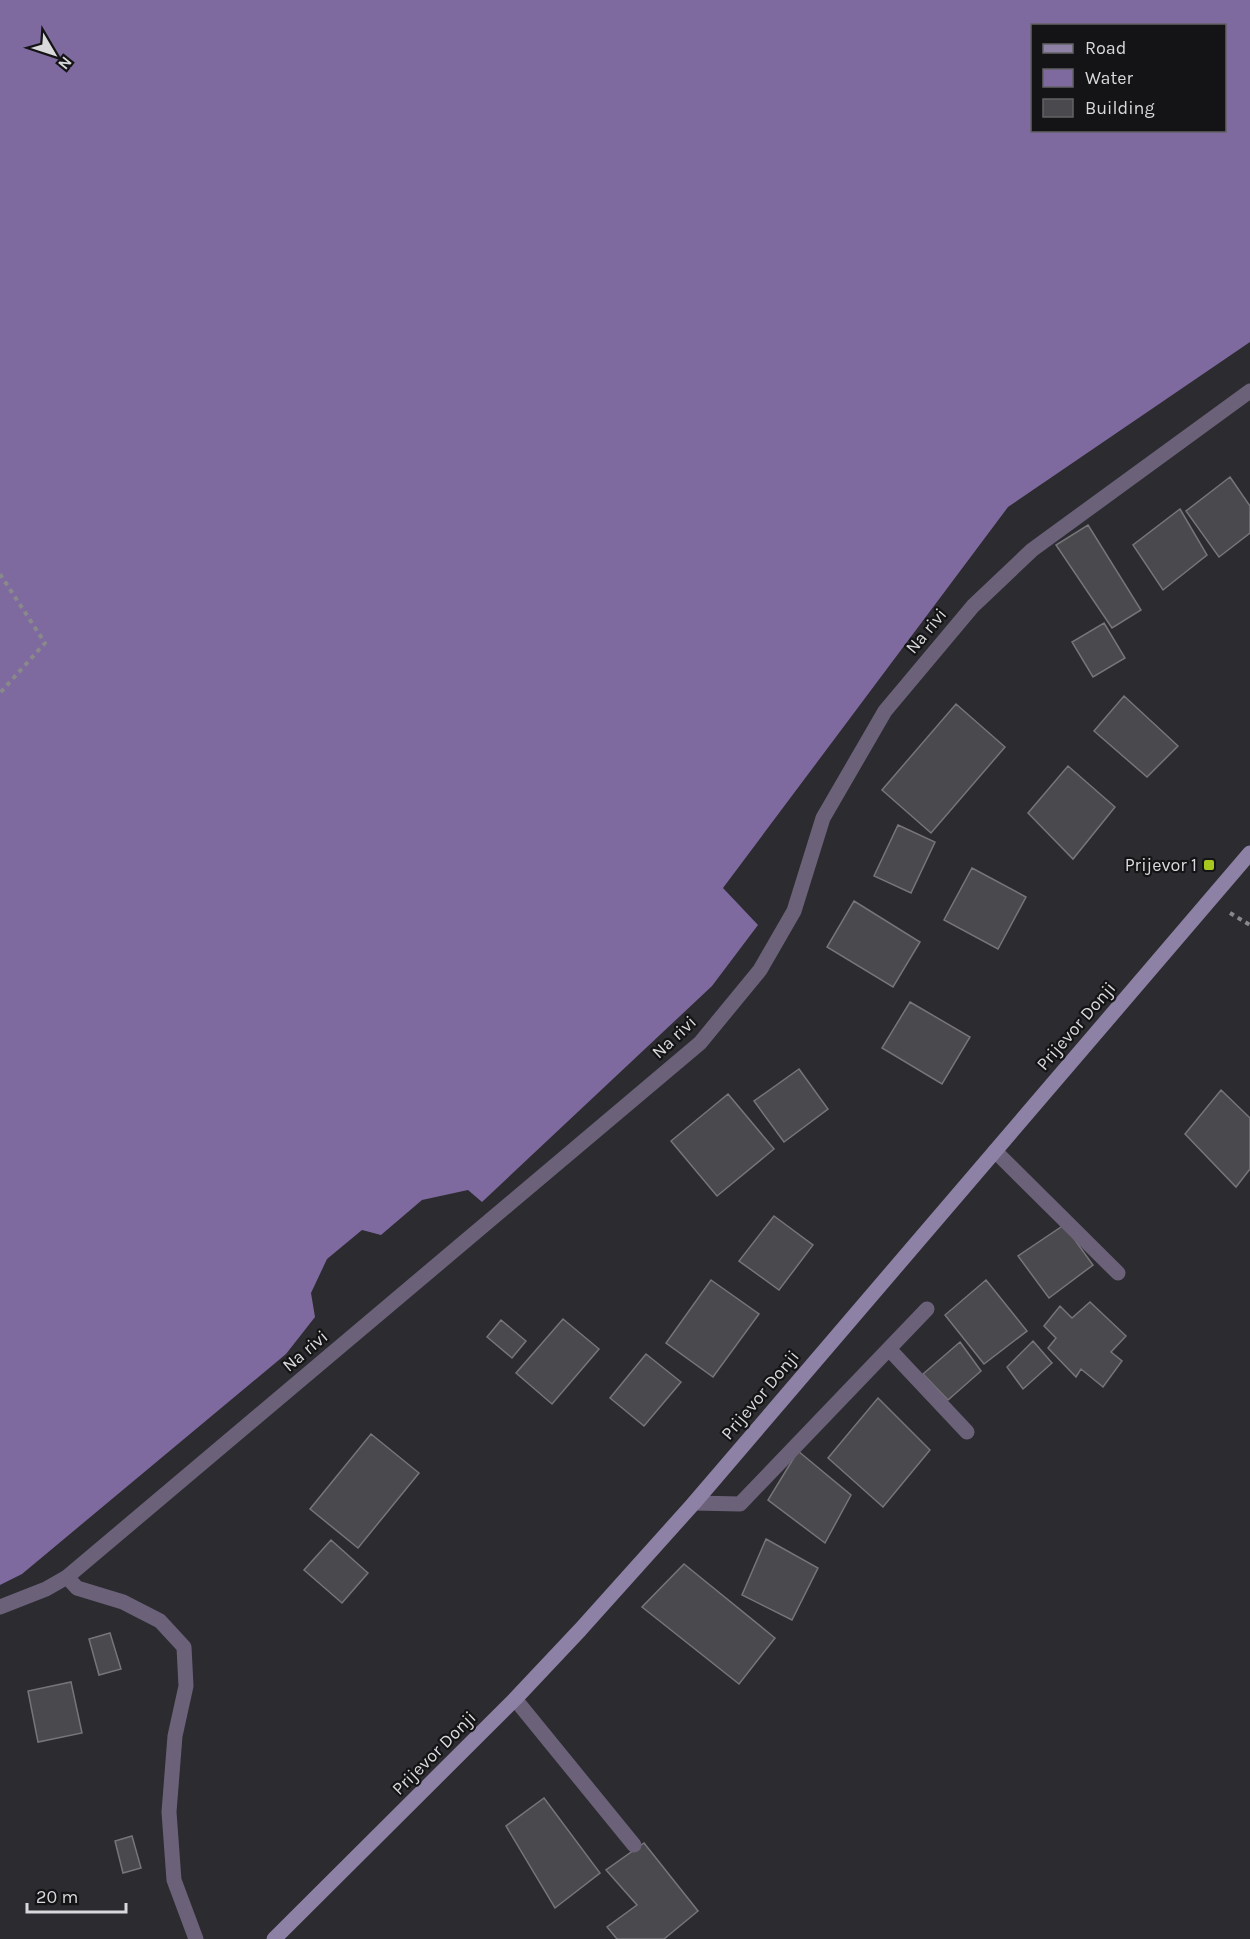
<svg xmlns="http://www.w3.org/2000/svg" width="1250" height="1939" font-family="Karla,sans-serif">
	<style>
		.water { fill: #7e6a9f; fill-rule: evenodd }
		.building { fill: #4a494d; stroke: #77757a; stroke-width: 1.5 }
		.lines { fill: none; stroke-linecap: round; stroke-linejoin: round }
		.path { stroke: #89888b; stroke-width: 4; stroke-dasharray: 4.5 4.5; stroke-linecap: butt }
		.lane { stroke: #6b627a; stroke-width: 15 }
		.street { stroke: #6b627a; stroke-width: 15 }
		.secondary { stroke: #8e81a6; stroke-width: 15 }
		.poi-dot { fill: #a7c71e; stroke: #141416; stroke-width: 2 }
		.labels { text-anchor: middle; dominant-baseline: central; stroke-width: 4.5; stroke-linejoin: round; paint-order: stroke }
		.street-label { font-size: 18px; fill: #d9d8db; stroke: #141416 }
		.poi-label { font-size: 18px; fill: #d9d8db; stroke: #141416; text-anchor: end }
	</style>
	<rect width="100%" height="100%" fill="#2c2b2f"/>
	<path class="water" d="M0,0H1250V342L1008,507L723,888L758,925L712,986L482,1202L468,1190L422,1200L381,1235L362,1230L327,1259L311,1293L315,1317L286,1354L22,1574L0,1585ZM1032,26H1224V130H1032Z"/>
	<path class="building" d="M1230,477L1250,506V533L1219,557L1186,511Z
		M1180,509L1207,555L1163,590L1133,545Z
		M1088,525L1141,610L1112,628L1056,545Z
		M1104,623L1125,658L1093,677L1072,642Z
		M1124,696L1178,746L1147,777L1094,731Z
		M956,704L1005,747L931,833L882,790Z
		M1068,766L1115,807L1073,859L1028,813Z
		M898,825L935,842L911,893L874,876Z
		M972,868L1026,897L998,949L944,920Z
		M854,901L920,942L893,987L827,947Z
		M910,1002L970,1037L942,1084L882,1048Z
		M799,1069L828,1109L784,1142L754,1101Z
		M1221,1090L1250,1118V1169L1236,1187L1185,1134Z
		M728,1094L774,1149L717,1196L671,1141Z
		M774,1216L813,1245L779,1290L739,1261Z
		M1064,1225L1093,1265L1049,1298L1018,1256Z
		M711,1280L759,1314L713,1377L666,1343Z
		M986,1280L1027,1331L984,1364L945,1315Z
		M1090,1302L1126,1336L1111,1352L1122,1361L1103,1387L1081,1369L1076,1377L1048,1348L1056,1338L1044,1326L1060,1306L1072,1318Z
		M563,1319L599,1349L552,1404L516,1373Z
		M501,1320L526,1341L512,1358L487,1337Z
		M1033,1341L1052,1363L1023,1389L1007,1367Z
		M960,1342L981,1371L948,1400L923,1374Z
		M646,1354L681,1382L644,1426L610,1398Z
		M878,1398L930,1450L883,1507L828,1458Z
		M371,1434L419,1473L358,1548L310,1509Z
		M798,1451L851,1495L825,1543L768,1500Z
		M766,1539L818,1568L792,1620L742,1595Z
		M331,1540L368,1573L342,1603L304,1570Z
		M684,1564L775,1638L739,1684L642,1607Z
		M110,1633L121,1669L99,1675L89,1639Z
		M71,1682L82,1733L38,1742L28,1691Z
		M544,1798L600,1873L555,1908L506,1826Z
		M132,1836L141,1868L123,1873L115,1841Z
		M644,1843L698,1911L664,1939H617L607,1927L637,1905L606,1870Z"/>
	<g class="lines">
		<path class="path" d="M0,574L45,643L0,693
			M1230,913L1250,925"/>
		<path class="lane" d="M995,1151L1118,1273
			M889,1349L967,1432
			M694,1503L740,1504L927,1309
			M67,1577L77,1588L123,1602L160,1621L184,1647L186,1686L175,1736L169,1812L174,1880L196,1939
			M515,1699L634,1845"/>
		<path class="street" d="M0,1607L46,1589L67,1577L700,1043L760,970L794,911L823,818L885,711L973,606L1032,550L1250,391"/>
		<path class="secondary" d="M274,1939L515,1699L580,1630L694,1503L1250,853"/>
	</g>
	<rect class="poi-dot" x="1203" y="859" width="12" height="12" rx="3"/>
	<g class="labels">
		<g class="street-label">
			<text transform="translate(926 631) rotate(-50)">Na rivi</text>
			<text transform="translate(1076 1026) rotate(-49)">Prijevor Donji</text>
			<text transform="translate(674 1037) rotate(-43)">Na rivi</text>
			<text transform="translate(305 1351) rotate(-40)">Na rivi</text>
			<text transform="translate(760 1395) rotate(-50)">Prijevor Donji</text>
			<text transform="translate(434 1753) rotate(-45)">Prijevor Donji</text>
		</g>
		<g class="poi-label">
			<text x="1197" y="865">Prijevor 1</text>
		</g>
	</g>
	<rect x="1031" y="24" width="195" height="108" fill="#141416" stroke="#636265" stroke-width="1.5"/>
	<rect x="1043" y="44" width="30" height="9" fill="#8e81a6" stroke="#636265" stroke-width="1.5"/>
	<text x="1085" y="54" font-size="18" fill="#d9d8db">Road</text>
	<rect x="1043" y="69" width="30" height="18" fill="#7e6a9f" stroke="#636265" stroke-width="1.5"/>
	<text x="1085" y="84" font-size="18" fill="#d9d8db">Water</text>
	<rect x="1043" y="99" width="30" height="18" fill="#4a494d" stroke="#636265" stroke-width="1.5"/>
	<text x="1085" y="114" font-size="18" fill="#d9d8db">Building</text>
	<g transform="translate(54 54) rotate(129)" stroke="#141416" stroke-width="4.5" paint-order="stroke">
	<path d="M0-4.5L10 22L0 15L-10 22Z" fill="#d9d8db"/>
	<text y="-9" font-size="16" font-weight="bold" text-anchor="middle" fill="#d9d8db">N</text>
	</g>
	<path d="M27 1903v9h99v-9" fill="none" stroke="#d9d8db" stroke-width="3"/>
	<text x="36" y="1903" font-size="18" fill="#d9d8db" stroke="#141416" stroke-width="4.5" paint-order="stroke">20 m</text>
</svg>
